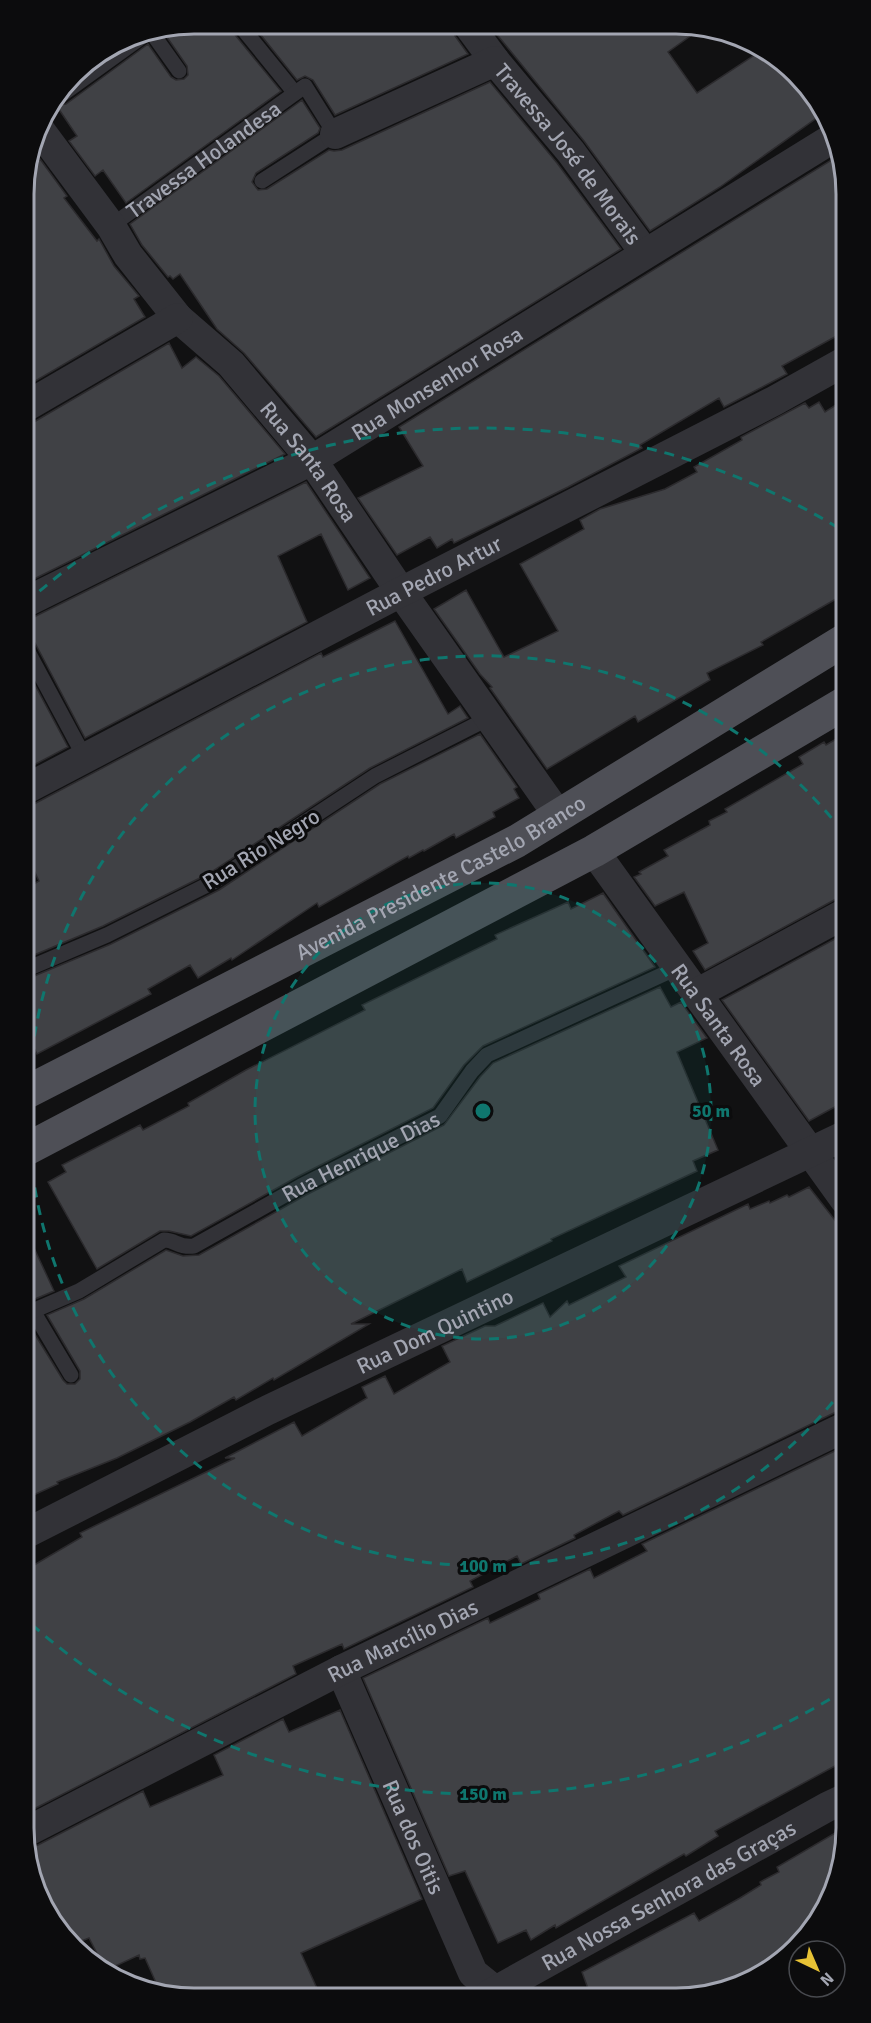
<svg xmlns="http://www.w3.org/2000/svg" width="871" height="2023" font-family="Signika,sans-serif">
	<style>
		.building { fill: #404145; stroke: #2c2b2e; stroke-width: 1.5 }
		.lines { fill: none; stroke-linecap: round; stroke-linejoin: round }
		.service { stroke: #323237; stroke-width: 15 }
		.minor { stroke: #323237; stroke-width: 30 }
		.primary { stroke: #4e4f56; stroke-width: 33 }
		.ring { fill: none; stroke: #0f766e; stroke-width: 3; stroke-dasharray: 10 8 }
		.labels { text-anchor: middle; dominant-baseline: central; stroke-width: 6; stroke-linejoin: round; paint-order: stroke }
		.street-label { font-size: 22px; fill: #a3a6b2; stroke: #0c0c0d }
		.rim { fill: none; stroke: #a3a6b2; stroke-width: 3 }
		.centre { fill: #0f766e; stroke: #0c0c0d; stroke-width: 3 }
		.ring-label { font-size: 18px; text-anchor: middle; font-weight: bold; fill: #0f766e; stroke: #0c0c0d; stroke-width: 6; stroke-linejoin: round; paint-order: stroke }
	</style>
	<rect width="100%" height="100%" fill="#111112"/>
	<path class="building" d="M195,24H229L231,30L281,91L126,203L103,170L95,176L69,141L77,136L56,105L66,104L148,44L171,77L176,80L184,79L188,75L187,66L162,30Z
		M252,24L452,26L455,36L468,54L335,115L313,80L305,76L297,80Z
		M490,26L703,27L668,52L697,93L759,52L790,68L804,91L801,93L818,117L720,187L650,231L584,141Z
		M490,82L557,163L621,249L316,437L244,353L217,329L180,274L173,279L170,276L168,277L142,245L130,224L302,100L320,128L318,133L256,173L252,182L258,190L267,189L329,150L334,151L342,150Z
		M40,159L67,196L64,198L97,241L99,239L114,266L139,296L134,299L145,317L25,387V336L32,331L25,320L24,183L29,166Z
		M833,159L841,175L842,333L782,366L787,374L724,407L719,398L640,445L642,448L568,487L454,543L452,539L437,548L430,537L397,555L358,498L423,466L399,427Z
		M169,343L182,368L196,357L219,376L285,454L26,583L25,424L34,422Z
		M842,401L843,595L761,642L763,645L707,673L710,680L638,722L635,716L547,769L490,688L492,687L480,674L434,609L466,590L504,657L558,631L520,564L584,529L580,520L600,509L665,489L697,472L694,467L742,440L741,437L805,403L809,408L819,402L825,412Z
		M306,482L370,578L348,590L321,534L278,556L307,622L85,738L35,643L26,638V619L34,617Z
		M395,621L448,714L460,706L468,718L370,768L210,873L103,926L27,958V888L39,881L27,856L26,806L34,804L321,653L323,657Z
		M26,668L68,747L26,769Z
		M480,734L517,787L514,789L519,798L493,812L495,817L456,838L454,834L424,851L423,850L409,858L408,856L319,907L317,903L232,960L231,958L198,978L190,965L148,989L151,994L37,1054L35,1050L27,1055V979L111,944L219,890L380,784Z
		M843,735L844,897L836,899L705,970L693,951L708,943L684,892L655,906L634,877L641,874L639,872L668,856L664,850L710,825L709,821L727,812L725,809L803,764L799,757L824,742L826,745Z
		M603,893L655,967L483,1046L464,1065L433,1108L297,1177L191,1236L169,1231H160L97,1269L48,1182L66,1172L62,1165L140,1125L143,1130L189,1106L188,1103L246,1070L365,1010L362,1005L497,939L495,935L568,902L571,909Z
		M844,934V1102L809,1121L722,1000Z
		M660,987L671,1007L681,1002L707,1038L677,1052L718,1150L693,1161L697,1171L551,1239L552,1241L467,1282L462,1269L351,1324H369L274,1380L273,1378L236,1400L234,1397L190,1422L117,1458L57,1482L58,1484L29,1497L28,1323L63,1380L67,1384H75L80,1379V1371L47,1315L84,1299L166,1250L183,1256L199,1255L306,1195L444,1125L480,1077L493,1063Z
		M809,1187L845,1233V1410L838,1411L623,1515L619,1511L574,1535L575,1538L521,1564L517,1556L470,1581L473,1587L344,1649L342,1644L293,1666L296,1674L30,1811L29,1568L82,1537L80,1533L235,1458H225L294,1422L302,1436L367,1398L362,1387L385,1376L394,1394L450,1362L442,1346L485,1326H495L543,1303L550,1317L567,1301L569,1305L626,1277L619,1266L748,1204L750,1209L769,1201L770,1203L787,1195L789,1197Z
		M28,1235L54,1291L28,1302Z
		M845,1446L846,1760L715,1831L718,1836L686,1856L684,1854L556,1928L555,1925L531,1940L526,1930L498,1943L465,1871L449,1876L363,1678L488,1618L490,1623L540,1599L538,1594L590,1569L594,1578L647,1551L642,1544Z
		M340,1710L422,1899L301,1953L320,1995L162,1996L145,1958L140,1959L139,1955L109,1969L104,1967L89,1938L74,1944L30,1872V1847L38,1845L143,1791L150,1807L223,1775L214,1755L283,1719L289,1732Z
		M847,1826V1840L834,1894L805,1941L720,1993L590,1994L582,1972L694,1913L699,1921L740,1898L761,1885L760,1882L779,1872L777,1867Z"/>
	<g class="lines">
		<g class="service">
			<path d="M239,24L295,93"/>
			<path d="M152,33L179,71"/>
			<path d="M60,96L146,34"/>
			<path id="s1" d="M111,226L305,86L335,134L262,181"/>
			<path d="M26,648L85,758"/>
			<path d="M27,969L107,935L215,881L375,776L489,718"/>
			<path d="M33,1311L71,1375"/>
			<path id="s2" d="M28,1313L79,1291L164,1240C176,1240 178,1248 194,1246L301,1186L440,1116L472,1071L487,1055L677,968"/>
		</g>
		<g class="minor">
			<path id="s3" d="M469,26L495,61L571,152L645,253"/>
			<path id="s4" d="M39,129L111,226L128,255L178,318L231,364L312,460L401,592L558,815"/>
			<path d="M335,134L495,61"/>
			<path d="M25,407L178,318"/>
			<path id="s5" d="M26,602L312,460L833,138"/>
			<path id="s6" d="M26,789L401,592L774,401L842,363"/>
			<path id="s7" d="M594,851L845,1200"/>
			<path d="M696,994L844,914"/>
			<path id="s8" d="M29,1532L268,1410L844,1136"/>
			<path id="s9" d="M341,1670L473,1973L499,1994"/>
			<path id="s10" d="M30,1830L341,1670L845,1427"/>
			<path id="s11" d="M490,1994L827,1807L846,1798"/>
		</g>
		<g class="primary">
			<path id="s12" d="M27,1092L517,841L843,641"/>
			<path d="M27,1149L594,851L843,704"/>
		</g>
	</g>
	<circle cx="483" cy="1111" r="228" fill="#0f766e" fill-opacity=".12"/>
	<g class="ring">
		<circle cx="483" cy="1111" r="228"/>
		<path d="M844 1388A455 455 0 1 1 842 831"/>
		<path d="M845 1690A683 683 0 0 1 30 1623M26 603A683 683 0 0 1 840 529"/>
	</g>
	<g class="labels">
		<g class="street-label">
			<text stroke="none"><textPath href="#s3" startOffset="162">Travessa José de Morais</textPath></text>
			<text stroke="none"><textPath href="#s1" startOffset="114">Travessa Holandesa</textPath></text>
			<text stroke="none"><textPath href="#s5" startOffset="466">Rua Monsenhor Rosa</textPath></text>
			<text stroke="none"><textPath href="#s4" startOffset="430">Rua Santa Rosa</textPath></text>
			<text stroke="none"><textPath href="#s6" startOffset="460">Rua Pedro Artur</textPath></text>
			<text transform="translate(261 849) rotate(-32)">Rua Rio Negro</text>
			<text stroke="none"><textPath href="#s12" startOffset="466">Avenida Presidente Castelo Branco</textPath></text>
			<text stroke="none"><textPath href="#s7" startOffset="214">Rua Santa Rosa</textPath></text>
			<text stroke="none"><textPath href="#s2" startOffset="375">Rua Henrique Dias</textPath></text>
			<text stroke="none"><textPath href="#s8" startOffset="453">Rua Dom Quintino</textPath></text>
			<text stroke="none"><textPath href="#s10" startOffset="418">Rua Marcílio Dias</textPath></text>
			<text stroke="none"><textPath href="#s9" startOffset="182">Rua dos Oitis</textPath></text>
			<text stroke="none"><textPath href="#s11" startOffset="204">Rua Nossa Senhora das Graças</textPath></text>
		</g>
	</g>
	<path d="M0 0H871V2023H0ZM194 34H676A160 160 0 0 1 836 194V1828A160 160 0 0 1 676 1988H194A160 160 0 0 1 34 1828V194A160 160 0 0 1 194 34Z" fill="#0c0c0d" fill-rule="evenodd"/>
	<path class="rim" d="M194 34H676A160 160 0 0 1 836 194V1828A160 160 0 0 1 676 1988H194A160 160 0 0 1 34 1828V194A160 160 0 0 1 194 34Z"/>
	<circle cx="483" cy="1111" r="9" class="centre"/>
	<g class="ring-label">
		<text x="711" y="1117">50 m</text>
		<text x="483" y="1572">100 m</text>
		<text x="483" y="1800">150 m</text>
	</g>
	<g transform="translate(817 1969) rotate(136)"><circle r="28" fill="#0c0c0d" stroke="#484a4f" stroke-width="1.5"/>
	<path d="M0-4.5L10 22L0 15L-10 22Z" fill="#e7c235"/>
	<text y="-9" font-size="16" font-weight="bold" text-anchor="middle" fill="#a3a6b2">N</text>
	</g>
</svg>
